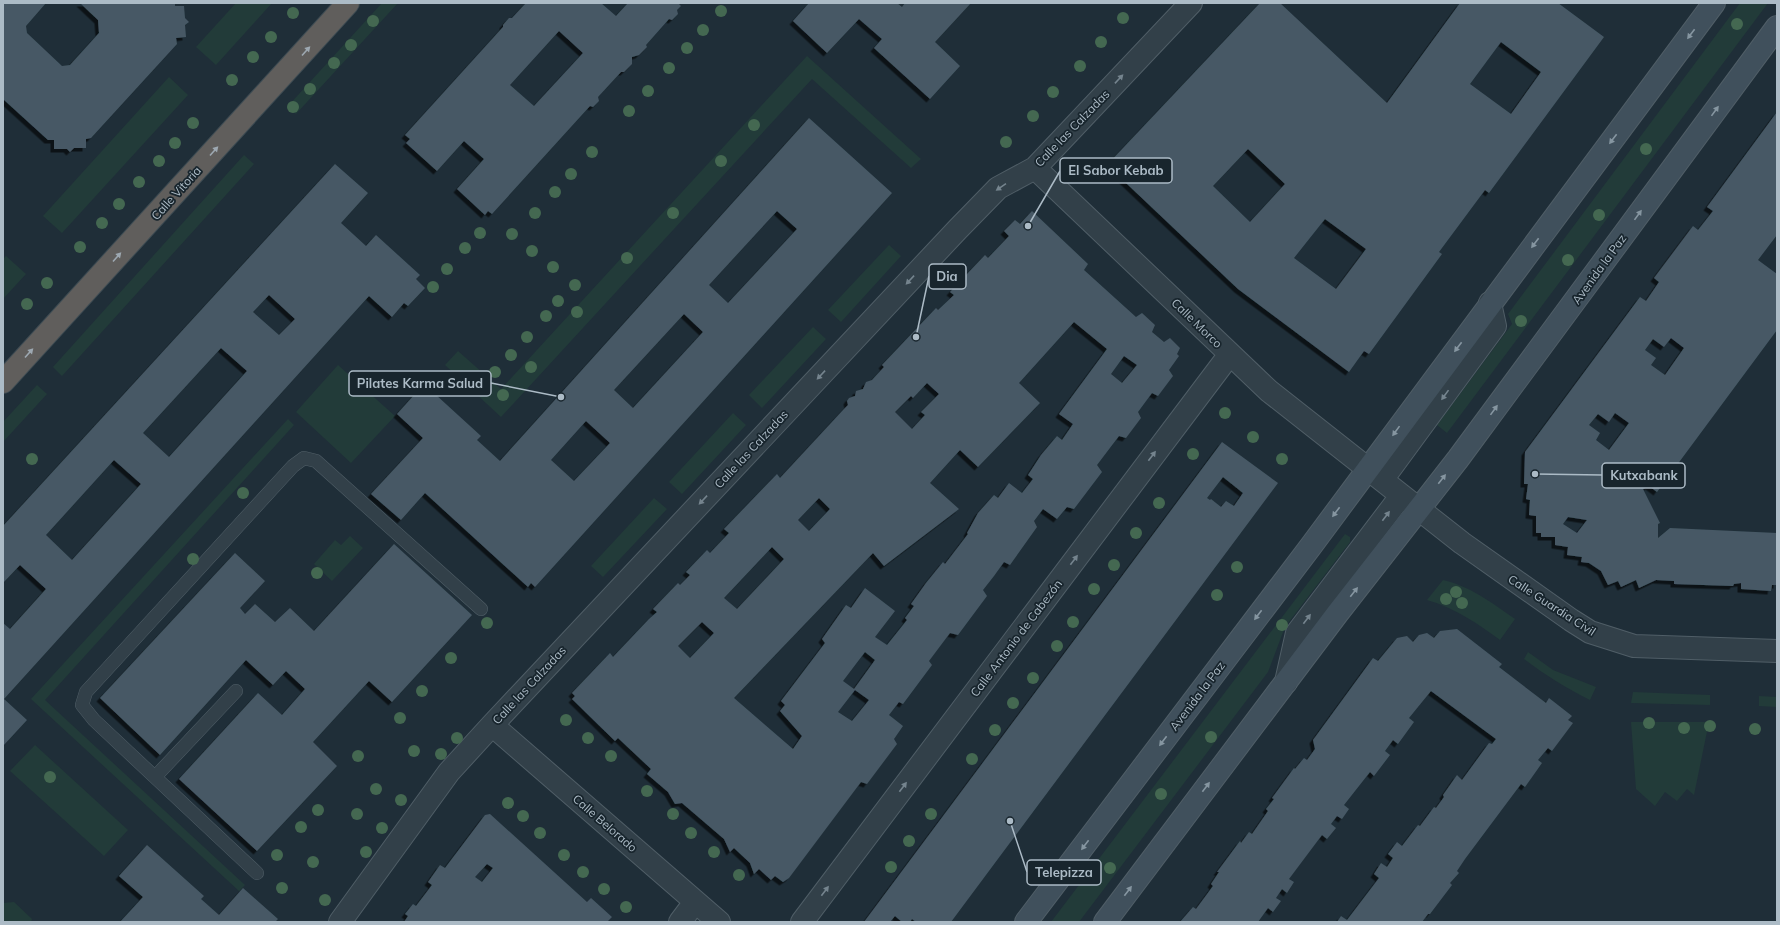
<svg xmlns="http://www.w3.org/2000/svg" width="1780" height="925" font-family="Mulish,sans-serif">
	<style>
		.green { fill: #223b39 }
		.building { fill: #465965; fill-rule: evenodd; filter: url(#shadow) }
		.lines { fill: none; stroke-linecap: round; stroke-linejoin: round }
		.service-casing { stroke: #505e67; stroke-width: 14 }
		.minor-casing { stroke: #505e67; stroke-width: 24 }
		.secondary-casing { stroke: #505e67; stroke-width: 24 }
		.trunk-casing { stroke: #3d4b53; stroke-width: 24 }
		.service { stroke: #324049; stroke-width: 13 }
		.minor { stroke: #324049; stroke-width: 22 }
		.secondary { stroke: #40505c; stroke-width: 22 }
		.trunk { stroke: #605e5c; stroke-width: 22 }
		.tree { fill: #446851 }
		.oneway { fill: #8696a1 }
		.oneway2 { fill: #9da8b1 }
		.oneway3 { fill: #75848e }
		.labels { text-anchor: middle; dominant-baseline: central; stroke-width: 3.5; stroke-linejoin: round; paint-order: stroke }
		.street-label { font-size: 12px; fill: #acbbc6; stroke: #18252d }
		.leader { fill: none; stroke: #acbbc6; stroke-width: 1.5 }
		.callout-dot { fill: #acbbc6; stroke: #18252d; stroke-width: 1.5 }
		.callout { fill: #18252d; stroke: #acbbc6; stroke-width: 1.5 }
		.callout-label { font-size: 13px; text-anchor: middle; font-weight: bold; fill: #acbbc6 }
	</style>
	<defs>
		<filter id="shadow"><feDropShadow dx="-3.5" dy="3.5" stdDeviation="0" flood-color="#0009"/></filter>
	</defs>
	<rect width="100%" height="100%" fill="#1f2e38"/>
	<path class="green" d="M236,3H272L216,65L196,47Z
		M382,3H398L296,114L288,106Z
		M1740,3H1768L1447,433L1437,425L1512,324L1508,314Z
		M807,56L921,159L911,168L812,79L501,417L445,365L458,351L501,389Z
		M169,77L188,95L62,233L43,216Z
		M244,155L254,164L62,376L53,367Z
		M889,245L901,256L841,322L828,310Z
		M6,256L26,274L3,299V259Z
		M813,327L826,339L762,408L749,395Z
		M338,365L395,416L351,463L296,412Z
		M37,385L47,394L3,442V422Z
		M733,413L746,425L682,494L669,482Z
		M288,419L294,425L45,700L245,885L239,891L31,699Z
		M654,498L667,509L603,577L591,566Z
		M1345,534L1350,537V542L1285,627L1268,672L1079,922H1051Z
		M350,536L363,548L332,581L314,564L335,540L341,545Z
		M1443,580C1470,586 1492,603 1515,619L1500,640C1477,623 1455,608 1427,600Z
		M1528,652L1553,670L1596,687L1590,700C1566,688 1545,675 1524,659Z
		M1633,692L1710,695V705L1631,703Z
		M1759,696L1777,697V707L1759,706Z
		M1631,722H1709L1694,795L1687,789L1677,801L1665,792L1655,806L1636,789Z
		M35,745L128,830L104,856L10,771Z
		M14,902L32,919L31,922H3V903Z"/>
	<path class="building" d="M3,3H46L26,26L27,33L62,66L70,65L99,33L98,20L80,3H175V6H184L185,18L189,22L185,25L186,37L176,38L177,44L91,138L86,139V148H74L70,152L67,149H54V140H48L3,99Z
		M526,3H601L616,16L628,3H678L681,6L677,10L678,14L672,20L669,19L646,45L647,47L639,55L632,57V64L624,72H621L598,97L599,101L593,107L590,106L492,214L488,211L485,215L457,189L484,159L464,141L437,171L406,143L410,139L405,135L503,27V25L509,18H512ZM559,31L583,53L534,106L510,85Z
		M809,3H897L902,7L905,3H971L935,42L960,66L930,99L874,48L882,39L859,19L827,53L793,21Z
		M1260,3H1280L1387,103L1460,3H1558L1604,37L1489,193L1485,190L1439,252L1442,254L1369,354L1364,351L1349,372L1238,289L1107,165ZM1501,42L1541,72L1511,114L1470,84ZM1248,149L1285,184L1250,222L1213,186ZM1325,219L1366,249L1336,289L1294,258Z
		M1777,112V235L1758,260L1777,274V330L1657,492L1649,486L1643,489L1660,523L1658,524V538L1670,528L1777,533V585H1772L1771,591L1741,589V583L1734,584L1733,586L1674,584V581L1656,580L1639,588L1636,580L1621,587L1618,581L1608,585L1601,571L1589,563L1581,562L1582,557L1567,555L1568,547L1555,545V537H1541V533H1536V516L1529,515L1530,500L1526,499L1528,484H1524L1525,452L1640,297L1646,301L1659,282L1654,278L1693,226L1698,230L1713,211L1707,207ZM1671,338L1684,348L1665,375L1651,365L1656,358L1645,350L1653,339L1664,347ZM1615,413L1629,423L1609,450L1596,440L1600,433L1589,425L1598,414L1609,422ZM1568,517L1587,520L1577,533L1563,524Z
		M809,118L892,193L535,587L531,583L528,587L425,493L401,520L371,494L423,438L397,414L424,384L481,436L477,440L500,461ZM777,211L797,229L728,303L709,285ZM684,314L703,332L633,408L614,390ZM586,421L610,443L574,481L551,460Z
		M335,164L368,193L341,223L366,246L376,235L420,275L416,279L425,288L408,306L404,303L392,317L369,296L4,699L27,720L3,746V623L10,629L46,589L20,565L3,583V526ZM269,295L295,319L279,335L253,312ZM221,348L247,371L169,457L143,433ZM114,460L141,484L72,560L46,535Z
		M1032,211L1088,264L1084,270L1136,317L1142,313L1155,325L1152,332L1164,342L1170,338L1180,348L1177,354L1179,356L1169,370L1173,376L1158,396L1152,393L1138,412L1141,418L1126,438L1119,436L1097,465L1102,472L1074,509L1067,507L1057,519L1043,509L1034,521L1037,527L1010,565L1004,562L994,576L983,590L987,596L958,635L950,633L929,661L932,665L903,704L899,702L889,715L903,726L894,739L897,744L867,784L861,782L789,878L783,882L775,876L771,880L759,869L754,874L750,863L734,848L730,852L724,839L682,803L675,804L668,792L647,774L651,769L618,738L615,741L572,699L575,696L572,693L610,653L613,657L649,619L657,612L653,609L678,583L680,585L690,575L686,572L707,550L710,553L729,533L724,529L777,474L780,478L844,409L848,405L847,401L849,398L855,396L856,391L863,389L866,382L872,380L884,367L882,365L936,308L938,310L954,295L950,292L985,255L988,258L1009,236L1004,231L1015,220L1020,224ZM1074,322L1107,349L1059,414L1073,424L1062,440L1057,436L1041,455L1028,475L1033,479L1022,493L1009,483L998,498L994,495L978,513L967,533L968,534L945,564L943,562L926,583L911,604L914,606L905,618L907,620L887,645L875,637L895,611L865,588L851,608L846,605L822,639L825,643L781,701L785,705L780,711L802,736L793,749L734,698L873,553L884,566L959,509L930,483L960,450L978,467L1040,403L1019,383ZM1124,356L1137,365L1122,383L1111,374ZM927,383L939,394L921,412L925,415L912,429L895,412L911,396L913,398ZM819,498L830,509L809,531L798,520ZM772,547L784,559L737,609L724,598ZM702,622L714,633L690,658L678,646ZM865,652L875,660L854,689L843,681ZM855,690L869,700L852,721L838,712Z
		M1222,442L1278,483L951,922H916L912,919L910,922H902L895,916L890,922H864ZM1223,477L1243,493L1234,506L1226,501L1221,507L1211,499L1210,500L1207,498Z
		M394,544L472,615L392,702L369,681L313,742L337,766L257,851L179,779L258,693L282,715L305,689L286,671L273,685L246,660L160,755L100,698L235,553L265,581L240,608L245,614L255,604L275,622L290,608L314,631Z
		M1457,629L1502,664L1499,667L1546,703L1549,698L1572,716L1568,720L1573,723L1552,751L1548,748L1538,760L1542,763L1525,787L1521,784L1465,859L1457,871L1459,873L1450,883L1452,885L1430,914H1428L1422,922H1337L1341,916L1347,920L1379,878L1374,874L1381,863L1387,867L1393,858L1388,854L1397,842L1402,846L1418,825L1420,826L1434,807L1436,808L1444,797L1443,795L1457,775L1462,780L1489,743L1492,744L1496,739L1431,691L1409,718L1414,722L1398,744L1393,740L1385,751L1390,755L1374,776L1370,772L1344,805L1349,809L1342,819L1337,816L1331,824L1336,828L1327,839L1322,835L1289,879L1294,882L1287,893L1282,889L1276,898L1281,901L1273,912L1268,908L1258,922H1180L1193,907L1196,909L1213,886L1211,884L1219,872H1217L1240,841L1241,843L1249,832L1252,834L1268,811L1266,809L1274,799L1272,798L1294,768L1295,769L1304,758L1307,760L1315,749L1313,740L1373,658L1378,661L1397,638L1407,636L1413,642L1419,635L1427,633L1434,638L1440,631Z
		M490,814L587,902L591,898L612,917L608,921L610,922H404L408,916L405,914L413,904L416,906L432,885L428,882L440,865L445,868L485,815ZM487,864L493,868L482,882L475,877Z
		M147,845L204,896L201,899L219,915L243,888L278,919L275,922H120L143,897L119,876Z"/>
	<g class="lines">
		<defs>
			<path id="service" d="M155,777L236,691
				M257,873L94,720L82,705L86,692L293,466L304,458L316,461L481,609"/>
			<path id="minor" d="M1035,168L1269,391L1462,543L1571,620L1590,632L1634,646L1777,651
				M1382,480L1495,326L1490,303
				M1286,682L1297,633L1401,496
				M492,725L719,922
				M340,922L449,772L492,725L957,230L998,188L1035,168L1191,3
				M680,922L695,902
				M802,922L1230,354"/>
			<path id="secondary" d="M1026,922L1311,546L1714,3
				M1105,922L1337,614L1458,459L1777,27"/>
			<path id="trunk" d="M3,382L348,3"/>
		</defs>
		<use href="#service" class="service-casing"/>
		<use href="#minor" class="minor-casing"/>
		<use href="#secondary" class="secondary-casing"/>
		<use href="#trunk" class="trunk-casing"/>
		<use href="#service" class="service"/>
		<use href="#minor" class="minor"/>
		<use href="#secondary" class="secondary"/>
		<use href="#trunk" class="trunk"/>
	</g>
	<g class="tree">
		<circle cx="721" cy="11" r="6"/>
		<circle cx="293" cy="13" r="6"/>
		<circle cx="1123" cy="18" r="6"/>
		<circle cx="373" cy="21" r="6"/>
		<circle cx="1737" cy="24" r="6"/>
		<circle cx="703" cy="30" r="6"/>
		<circle cx="271" cy="37" r="6"/>
		<circle cx="1101" cy="42" r="6"/>
		<circle cx="351" cy="45" r="6"/>
		<circle cx="687" cy="48" r="6"/>
		<circle cx="253" cy="57" r="6"/>
		<circle cx="334" cy="63" r="6"/>
		<circle cx="1080" cy="66" r="6"/>
		<circle cx="669" cy="68" r="6"/>
		<circle cx="232" cy="80" r="6"/>
		<circle cx="310" cy="89" r="6"/>
		<circle cx="648" cy="91" r="6"/>
		<circle cx="1053" cy="92" r="6"/>
		<circle cx="293" cy="107" r="6"/>
		<circle cx="629" cy="111" r="6"/>
		<circle cx="1033" cy="116" r="6"/>
		<circle cx="193" cy="123" r="6"/>
		<circle cx="754" cy="125" r="6"/>
		<circle cx="1006" cy="142" r="6"/>
		<circle cx="175" cy="143" r="6"/>
		<circle cx="1646" cy="149" r="6"/>
		<circle cx="592" cy="152" r="6"/>
		<circle cx="159" cy="161" r="6"/>
		<circle cx="721" cy="161" r="6"/>
		<circle cx="571" cy="174" r="6"/>
		<circle cx="139" cy="182" r="6"/>
		<circle cx="555" cy="192" r="6"/>
		<circle cx="119" cy="204" r="6"/>
		<circle cx="535" cy="213" r="6"/>
		<circle cx="673" cy="213" r="6"/>
		<circle cx="1599" cy="215" r="6"/>
		<circle cx="102" cy="223" r="6"/>
		<circle cx="480" cy="233" r="6"/>
		<circle cx="512" cy="234" r="6"/>
		<circle cx="80" cy="247" r="6"/>
		<circle cx="465" cy="248" r="6"/>
		<circle cx="532" cy="251" r="6"/>
		<circle cx="627" cy="258" r="6"/>
		<circle cx="1568" cy="260" r="6"/>
		<circle cx="553" cy="267" r="6"/>
		<circle cx="447" cy="269" r="6"/>
		<circle cx="47" cy="283" r="6"/>
		<circle cx="575" cy="285" r="6"/>
		<circle cx="433" cy="287" r="6"/>
		<circle cx="558" cy="301" r="6"/>
		<circle cx="27" cy="304" r="6"/>
		<circle cx="577" cy="312" r="6"/>
		<circle cx="546" cy="316" r="6"/>
		<circle cx="1521" cy="321" r="6"/>
		<circle cx="527" cy="337" r="6"/>
		<circle cx="511" cy="355" r="6"/>
		<circle cx="531" cy="367" r="6"/>
		<circle cx="495" cy="372" r="6"/>
		<circle cx="503" cy="395" r="6"/>
		<circle cx="1225" cy="413" r="6"/>
		<circle cx="1253" cy="437" r="6"/>
		<circle cx="1193" cy="454" r="6"/>
		<circle cx="32" cy="459" r="6"/>
		<circle cx="1282" cy="459" r="6"/>
		<circle cx="243" cy="493" r="6"/>
		<circle cx="1159" cy="503" r="6"/>
		<circle cx="1136" cy="533" r="6"/>
		<circle cx="193" cy="559" r="6"/>
		<circle cx="1114" cy="565" r="6"/>
		<circle cx="1237" cy="567" r="6"/>
		<circle cx="317" cy="573" r="6"/>
		<circle cx="1094" cy="589" r="6"/>
		<circle cx="1456" cy="592" r="6"/>
		<circle cx="1217" cy="595" r="6"/>
		<circle cx="1446" cy="599" r="6"/>
		<circle cx="1462" cy="603" r="6"/>
		<circle cx="1073" cy="622" r="6"/>
		<circle cx="487" cy="623" r="6"/>
		<circle cx="1282" cy="625" r="6"/>
		<circle cx="1057" cy="646" r="6"/>
		<circle cx="451" cy="658" r="6"/>
		<circle cx="1033" cy="678" r="6"/>
		<circle cx="422" cy="691" r="6"/>
		<circle cx="1013" cy="703" r="6"/>
		<circle cx="400" cy="718" r="6"/>
		<circle cx="566" cy="720" r="6"/>
		<circle cx="1649" cy="723" r="6"/>
		<circle cx="1710" cy="726" r="6"/>
		<circle cx="1684" cy="728" r="6"/>
		<circle cx="1755" cy="729" r="6"/>
		<circle cx="995" cy="730" r="6"/>
		<circle cx="1211" cy="737" r="6"/>
		<circle cx="457" cy="738" r="6"/>
		<circle cx="588" cy="738" r="6"/>
		<circle cx="414" cy="751" r="6"/>
		<circle cx="441" cy="754" r="6"/>
		<circle cx="358" cy="756" r="6"/>
		<circle cx="611" cy="756" r="6"/>
		<circle cx="972" cy="759" r="6"/>
		<circle cx="50" cy="777" r="6"/>
		<circle cx="376" cy="789" r="6"/>
		<circle cx="647" cy="791" r="6"/>
		<circle cx="1161" cy="794" r="6"/>
		<circle cx="401" cy="800" r="6"/>
		<circle cx="508" cy="803" r="6"/>
		<circle cx="318" cy="810" r="6"/>
		<circle cx="357" cy="814" r="6"/>
		<circle cx="673" cy="814" r="6"/>
		<circle cx="931" cy="814" r="6"/>
		<circle cx="523" cy="816" r="6"/>
		<circle cx="301" cy="827" r="6"/>
		<circle cx="382" cy="828" r="6"/>
		<circle cx="540" cy="833" r="6"/>
		<circle cx="691" cy="833" r="6"/>
		<circle cx="909" cy="841" r="6"/>
		<circle cx="366" cy="852" r="6"/>
		<circle cx="714" cy="852" r="6"/>
		<circle cx="277" cy="855" r="6"/>
		<circle cx="564" cy="855" r="6"/>
		<circle cx="313" cy="862" r="6"/>
		<circle cx="891" cy="867" r="6"/>
		<circle cx="1110" cy="868" r="6"/>
		<circle cx="583" cy="872" r="6"/>
		<circle cx="739" cy="875" r="6"/>
		<circle cx="282" cy="888" r="6"/>
		<circle cx="604" cy="889" r="6"/>
		<circle cx="325" cy="900" r="6"/>
		<circle cx="626" cy="907" r="6"/>
	</g>
	<defs><path id="oneway-solid" d="M-6-.8H1V-3.2L6.5 0L1 3.2V.8H-6Z"/></defs>
	<g class="oneway">
		<use href="#oneway-solid" transform="translate(1691 34) rotate(127)"/>
		<use href="#oneway-solid" transform="translate(1715 111) rotate(-54)"/>
		<use href="#oneway-solid" transform="translate(1613 139) rotate(127)"/>
		<use href="#oneway-solid" transform="translate(1638 215) rotate(-54)"/>
		<use href="#oneway-solid" transform="translate(1535 243) rotate(127)"/>
		<use href="#oneway-solid" transform="translate(1458 347) rotate(127)"/>
		<use href="#oneway-solid" transform="translate(1494 410) rotate(-54)"/>
		<use href="#oneway-solid" transform="translate(1396 431) rotate(126)"/>
		<use href="#oneway-solid" transform="translate(1442 479) rotate(-52)"/>
		<use href="#oneway-solid" transform="translate(1336 512) rotate(127)"/>
		<use href="#oneway-solid" transform="translate(1354 592) rotate(-52)"/>
		<use href="#oneway-solid" transform="translate(1258 615) rotate(127)"/>
		<use href="#oneway-solid" transform="translate(1163 741) rotate(127)"/>
		<use href="#oneway-solid" transform="translate(1206 787) rotate(-53)"/>
		<use href="#oneway-solid" transform="translate(1085 845) rotate(127)"/>
		<use href="#oneway-solid" transform="translate(1128 891) rotate(-53)"/>
	</g>
	<g class="oneway2">
		<use href="#oneway-solid" transform="translate(306 51) rotate(-48)"/>
		<use href="#oneway-solid" transform="translate(214 151) rotate(-48)"/>
		<use href="#oneway-solid" transform="translate(117 257) rotate(-48)"/>
		<use href="#oneway-solid" transform="translate(29 353) rotate(-48)"/>
	</g>
	<g class="oneway3">
		<use href="#oneway-solid" transform="translate(1119 79) rotate(-47)"/>
		<use href="#oneway-solid" transform="translate(1001 187) rotate(146)"/>
		<use href="#oneway-solid" transform="translate(910 280) rotate(133)"/>
		<use href="#oneway-solid" transform="translate(821 375) rotate(133)"/>
		<use href="#oneway-solid" transform="translate(1445 395) rotate(126)"/>
		<use href="#oneway-solid" transform="translate(1152 456) rotate(-53)"/>
		<use href="#oneway-solid" transform="translate(703 500) rotate(133)"/>
		<use href="#oneway-solid" transform="translate(1386 516) rotate(-53)"/>
		<use href="#oneway-solid" transform="translate(1074 560) rotate(-53)"/>
		<use href="#oneway-solid" transform="translate(1307 619) rotate(-53)"/>
		<use href="#oneway-solid" transform="translate(903 787) rotate(-53)"/>
		<use href="#oneway-solid" transform="translate(825 891) rotate(-53)"/>
	</g>
	<g class="labels">
		<g class="street-label">
			<text transform="translate(1072 128) rotate(-46)">Calle las Calzadas</text>
			<text transform="translate(176 193) rotate(-48)">Calle Vitoria</text>
			<text transform="translate(1599 269) rotate(-54)">Avenida la Paz</text>
			<text transform="translate(1197 323) rotate(44)">Calle Morco</text>
			<text transform="translate(751 449) rotate(-47)">Calle las Calzadas</text>
			<text transform="translate(1552 605) rotate(33)">Calle Guardia Civil</text>
			<text transform="translate(1016 638) rotate(-53)">Calle Antonio de Cabezón</text>
			<text transform="translate(529 685) rotate(-47)">Calle las Calzadas</text>
			<text transform="translate(1197 696) rotate(-53)">Avenida la Paz</text>
			<text transform="translate(605 823) rotate(41)">Calle Belorado</text>
		</g>
	</g>
	<path class="leader" d="M1028 226L1060 171M916 337L929 276M561 397L491 383M1535 474L1602 475M1010 821L1027 872"/>
	<g class="callout-dot">
		<circle cx="1028" cy="226" r="4"/>
		<circle cx="916" cy="337" r="4"/>
		<circle cx="561" cy="397" r="4"/>
		<circle cx="1535" cy="474" r="4"/>
		<circle cx="1010" cy="821" r="4"/>
	</g>
	<g class="callout">
		<rect x="1060" y="158" width="112" height="25" rx="4"/>
		<rect x="929" y="264" width="37" height="25" rx="4"/>
		<rect x="349" y="371" width="142" height="25" rx="4"/>
		<rect x="1602" y="463" width="83" height="25" rx="4"/>
		<rect x="1027" y="860" width="74" height="25" rx="4"/>
	</g>
	<g class="callout-label">
		<text x="1116" y="175">El Sabor Kebab</text>
		<text x="947" y="281">Dia</text>
		<text x="420" y="388">Pilates Karma Salud</text>
		<text x="1644" y="480">Kutxabank</text>
		<text x="1064" y="877">Telepizza</text>
	</g>
	<rect width="1780" height="925" fill="none" stroke="#acbbc6" stroke-width="8"/>
</svg>
